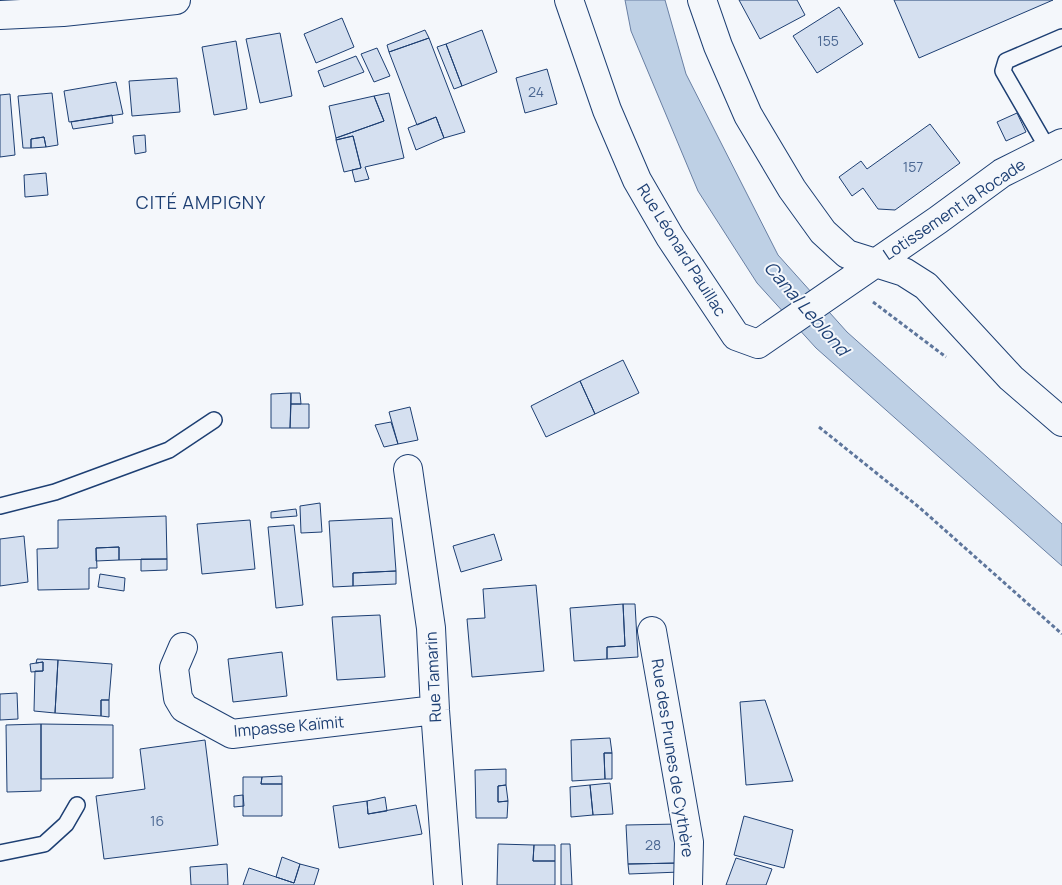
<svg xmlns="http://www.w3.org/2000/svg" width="1062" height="885" font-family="Manrope,sans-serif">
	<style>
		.water { fill: #bed0e5; stroke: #687fa3 }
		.building { fill: #d5e0f0; stroke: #1d3f73 }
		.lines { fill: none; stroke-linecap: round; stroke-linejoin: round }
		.lane-casing { stroke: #1d3f73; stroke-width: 18 }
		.street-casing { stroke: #1d3f73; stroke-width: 30 }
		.path { stroke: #5e769c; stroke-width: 3; stroke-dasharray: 4 2.5; stroke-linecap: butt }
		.lane { stroke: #f4f7fb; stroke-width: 15 }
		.street { stroke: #f4f7fb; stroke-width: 28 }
		.labels { text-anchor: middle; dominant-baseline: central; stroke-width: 4; stroke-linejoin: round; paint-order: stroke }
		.number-label { font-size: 14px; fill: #4b6792 }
		.street-label { font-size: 16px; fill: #1d3f73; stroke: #f4f7fb }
		.neighbourhood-label { font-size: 18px; letter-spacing: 1px; fill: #1d3f73; stroke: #f4f7fb }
		.water-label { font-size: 18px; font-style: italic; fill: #1d3f73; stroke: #f4f7fb }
	</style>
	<rect width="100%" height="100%" fill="#f4f7fb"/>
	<path class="water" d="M625,0H665L686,74L778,255L847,332L1062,524V566L816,348L757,283L698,191L631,31Z"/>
	<path class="building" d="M739,0H797L805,15L760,39Z
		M894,0H1053L919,58Z
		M839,7L863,44L817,73L793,36Z
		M342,18L354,47L316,63L304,34Z
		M425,30L429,38L389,52L387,45Z
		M482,30L497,72L462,86L446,44Z
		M280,33L292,96L260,103L246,39Z
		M429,38L465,132L444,138L436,117L417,125L389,52Z
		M236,41L247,109L214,115L202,47Z
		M446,44L462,86L454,89L437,47Z
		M377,48L390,76L374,82L361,54Z
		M356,56L364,72L324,87L318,71Z
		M547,69L557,104L525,113L516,78Z
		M177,78L180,112L132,116L129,81Z
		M116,82L123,114L69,122L64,91Z
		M52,93L58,145L46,147L44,137L31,139V148H23L18,96Z
		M389,93L404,158L365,167L369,179L355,182L352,170L361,168L353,136L336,140V138L384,121L374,96Z
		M10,94L15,155L0,157V95Z
		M374,96L384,121L336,138L329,106Z
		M1017,113L1026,132L1006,141L997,122Z
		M112,115L113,123L73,129L71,122Z
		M436,117L444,138L416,150L408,128Z
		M930,124L960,163L895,210L878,209L863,188L852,196L839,177L861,161L867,169Z
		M145,135L146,152L135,154L133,136Z
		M353,136L361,168L344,172L336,140Z
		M44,137L46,147L31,148V139Z
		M46,173L48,195L25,197L24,175Z
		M623,360L639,393L595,414L580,381Z
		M580,381L595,414L546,437L531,406Z
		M291,393L290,428H271V394Z
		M291,393H300L301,404H291Z
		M291,404H309V428H290Z
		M410,407L418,440L398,444L389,412Z
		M391,422L398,444L384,447L375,425Z
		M320,503L322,532L301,533L300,506Z
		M296,509L297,516L271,518V512Z
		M166,516L167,559L119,560V547L96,548L97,568H89V589L38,590L37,549L58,548V520Z
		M392,518L396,571L353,573V586L333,587L329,521Z
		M250,520L255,569L202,574L197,524Z
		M294,525L303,605L276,608L268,527Z
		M494,534L502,560L461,572L453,546Z
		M24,536L28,582L0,586V539Z
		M119,547V560L96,561V548Z
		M141,559H167V570L141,571Z
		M396,571V584L353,586V573Z
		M100,574L125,578L124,591L98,587Z
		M536,585L544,671L472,677L467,619L485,618L483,589Z
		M623,604H635L638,657L607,659V647L625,646Z
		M623,604L625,646L607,647V659L574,661L570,608Z
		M380,615L385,677L337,680L332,617Z
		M282,652L287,696L233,702L228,659Z
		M37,659L58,660L55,713L34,711L35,671H43V662L36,663Z
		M58,660L112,664L109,700H101V716L55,713Z
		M43,662V671L31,672L30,664Z
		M17,693L18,719L0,720V694Z
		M101,700H109V717L101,716Z
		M765,700L793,781L746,785L740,702Z
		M41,724L113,725V778L41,779Z
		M41,724V791L7,792L6,725Z
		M610,738L612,753H604L605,779L572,781L571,740Z
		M205,740L218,845L104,859L96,796L145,789L140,749Z
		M604,753H612V779H605Z
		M506,769V785L498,786V802L508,801L507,818H476L475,770Z
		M282,776V784H261L262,777Z
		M243,777H262L261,784H282V816H243Z
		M610,783L613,814L593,815L590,785Z
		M506,785L508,801L498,802V786Z
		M590,785L593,815L571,817L570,787Z
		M243,795L244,806L234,807V796Z
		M385,797L387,811L368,814L367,801Z
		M367,801L368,814L416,805L422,834L339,848L333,806Z
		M744,816L793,830L784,868L734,855Z
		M679,824V863L628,864L626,825Z
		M498,844L534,845L533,861H555V885H497Z
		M561,844H570L572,885H561Z
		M534,845H555V861H533Z
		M282,857L300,864L294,883L276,877Z
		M736,858L772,869L766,885H726Z
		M679,863L680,872L629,874L628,864Z
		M227,864L228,885H191L190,867Z
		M300,864L319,869L314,885H243L249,868L294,883Z"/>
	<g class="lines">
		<defs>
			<path id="lane" d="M1048,149L1003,71L1006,61L1062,37
				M0,506L55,492L169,450L214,420
				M0,853L44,844L66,824L77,805"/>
			<path id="street" d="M569,0L607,110L637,180L670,237L736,336L758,344L938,220L1002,173L1062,143
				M702,0L718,46L748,115L792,189L823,232L847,254L904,272L926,286L1011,378L1062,422
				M0,15L63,12L176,0
				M408,469L431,628L435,710L448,885
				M652,631L689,842L688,885
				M183,647L174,668L178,698L184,708L232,734L435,710"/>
		</defs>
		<use href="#lane" class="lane-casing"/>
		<use href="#street" class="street-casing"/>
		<path class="path" d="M873,302L946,357
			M819,427L920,508L1062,634"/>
		<use href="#lane" class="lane"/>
		<use href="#street" class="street"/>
	</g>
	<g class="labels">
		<g class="number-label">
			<text x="828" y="40">155</text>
			<text x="536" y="91">24</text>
			<text x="913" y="166">157</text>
			<text x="157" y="820">16</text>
			<text x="653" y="844">28</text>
		</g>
		<g class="street-label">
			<text transform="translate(954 209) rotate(-34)">Lotissement la Rocade</text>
			<text transform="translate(682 250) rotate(58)">Rue Léonard Pauillac</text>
			<text transform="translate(433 677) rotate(-93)">Rue Tamarin</text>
			<text transform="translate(289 726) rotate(-5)">Impasse Kaïmit</text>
			<text transform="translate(673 758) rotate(81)">Rue des Prunes de Cythère</text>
		</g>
		<g class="neighbourhood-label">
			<text x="201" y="202">CITÉ AMPIGNY</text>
		</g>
		<g class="water-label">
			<text transform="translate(807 308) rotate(49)">Canal Leblond</text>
		</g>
	</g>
</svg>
